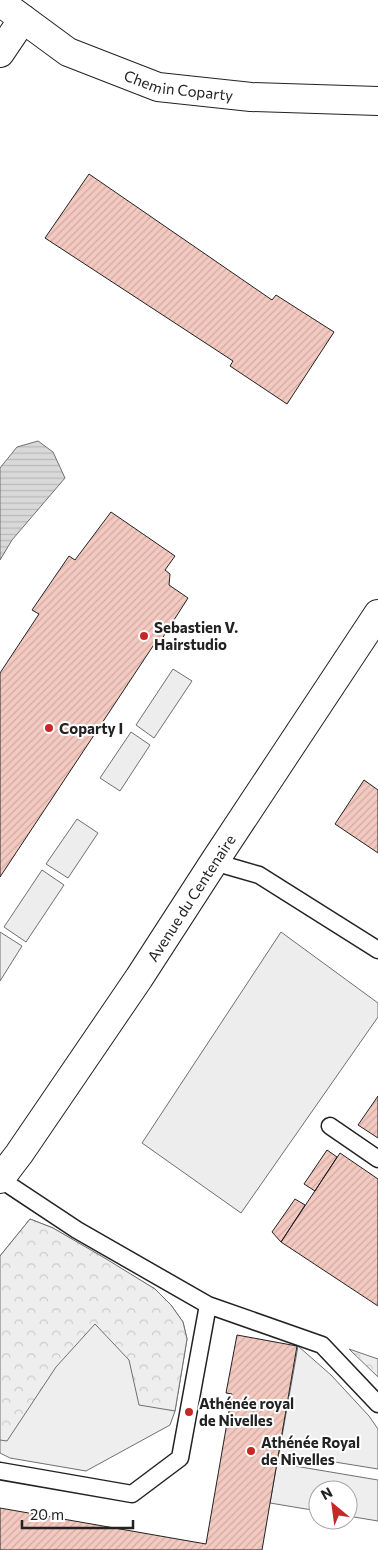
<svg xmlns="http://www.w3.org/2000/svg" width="378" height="1550" font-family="Commissioner,sans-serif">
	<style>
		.green { fill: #eee; stroke: #6f6f6f }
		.forest { fill: url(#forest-crowns); stroke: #6f6f6f }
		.parking { fill: #ededed; stroke: #6f6f6f }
		.water { fill: url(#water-rules); stroke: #6f6f6f }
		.building { fill: url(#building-hatch); stroke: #222 }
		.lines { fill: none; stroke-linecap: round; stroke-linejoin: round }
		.lane-casing { stroke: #222; stroke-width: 19 }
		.street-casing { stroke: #222; stroke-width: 30 }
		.secondary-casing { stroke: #222; stroke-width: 30 }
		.lane { stroke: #fff; stroke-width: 16 }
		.street { stroke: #fff; stroke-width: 28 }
		.secondary { stroke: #fff; stroke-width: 28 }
		.poi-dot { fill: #c62828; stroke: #fff; stroke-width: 2 }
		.labels { text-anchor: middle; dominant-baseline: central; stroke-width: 4; stroke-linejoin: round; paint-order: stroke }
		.street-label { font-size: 15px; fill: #222; stroke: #fff }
		.poi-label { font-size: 15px; font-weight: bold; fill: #222; stroke: #fff; text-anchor: start }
	</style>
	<defs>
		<pattern id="forest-crowns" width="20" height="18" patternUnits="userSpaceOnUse" patternTransform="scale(1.25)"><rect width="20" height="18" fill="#eee"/><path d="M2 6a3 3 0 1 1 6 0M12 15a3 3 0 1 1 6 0" fill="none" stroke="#ccc"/></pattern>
		<pattern id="water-rules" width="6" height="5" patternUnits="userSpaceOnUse" patternTransform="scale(1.25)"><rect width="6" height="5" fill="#d9d9d9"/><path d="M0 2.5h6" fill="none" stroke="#bababa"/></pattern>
		<pattern id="building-hatch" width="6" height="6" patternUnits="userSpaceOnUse" patternTransform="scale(1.25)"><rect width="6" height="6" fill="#f3c9c0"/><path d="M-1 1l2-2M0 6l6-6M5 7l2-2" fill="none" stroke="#d0aca5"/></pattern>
	</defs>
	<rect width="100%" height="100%" fill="#fff"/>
	<path class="green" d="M30,1219L53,1228L155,1289L171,1305L183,1322L187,1339L175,1411L170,1425L86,1471L10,1458L0,1453V1256Z
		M298,1346L331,1375L369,1416L378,1429V1469L279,1453Z
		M277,1463L378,1480V1521L348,1516V1490H318V1511L270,1503Z"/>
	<path class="forest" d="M30,1219L53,1228L103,1257L155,1289L171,1305L183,1322L187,1339L175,1411L139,1405L129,1360L95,1324L56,1367L7,1441L0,1440V1256Z
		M349,1349L378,1359V1377Z"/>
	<path class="parking" d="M173,669L192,681L154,738L136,725Z
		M131,732L150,745L120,791L100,778Z
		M77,819L98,833L68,878L46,864Z
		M42,870L64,885L26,942L4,927Z
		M0,932L22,946L0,981Z
		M281,932L378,1003V1017L241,1213L142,1143Z"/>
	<path class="water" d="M38,441L53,452L65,478L12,540L0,560V468L17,447Z"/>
	<path class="building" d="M89,174L272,300L276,295L334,332L287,404L230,366L233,361L45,238Z
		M111,512L175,556L165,570L170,574L169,585L188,598L158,645L155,643L0,877V673L39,614L32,610L69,556L75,560Z
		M364,780L378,790V853L335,824Z
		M378,1096V1138L358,1125Z
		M327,1150L337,1157L315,1191L304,1184Z
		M340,1153L378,1179V1306L281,1242Z
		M295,1199L305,1205L281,1242L272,1232Z
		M237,1335L297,1346L262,1550H0V1508L206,1544L232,1394L226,1393Z"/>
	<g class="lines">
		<defs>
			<path id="lane" d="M214,862L259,875L378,950
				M330,1126L378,1159
				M0,1179L77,1230L208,1305L322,1345L378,1404
				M0,1471L132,1494L180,1458L208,1305"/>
			<g id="street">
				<path id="s1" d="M0,2L68,52L158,87L251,97L378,101"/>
				<path d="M0,53L23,19"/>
			</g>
			<g id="secondary">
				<path id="s2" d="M0,1179L19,1154L139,978L214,862L378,614"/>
			</g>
		</defs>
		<use href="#lane" class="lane-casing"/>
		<use href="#street" class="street-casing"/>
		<use href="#secondary" class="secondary-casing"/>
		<use href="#lane" class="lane"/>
		<use href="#street" class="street"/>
		<use href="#secondary" class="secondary"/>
	</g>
	<g class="poi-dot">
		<circle cx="144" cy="636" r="5"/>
		<circle cx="49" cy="728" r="5"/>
		<circle cx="189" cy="1412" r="5"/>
		<circle cx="251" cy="1451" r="5"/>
	</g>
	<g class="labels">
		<g class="street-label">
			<text stroke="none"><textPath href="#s1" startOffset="201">Chemin Coparty</textPath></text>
			<text stroke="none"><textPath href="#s2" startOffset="340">Avenue du Centenaire</textPath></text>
		</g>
		<g class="poi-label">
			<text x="154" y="627">Sebastien V.<tspan x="154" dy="17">Hairstudio</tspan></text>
			<text x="59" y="728">Coparty I</text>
			<text x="199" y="1403">Athénée royal<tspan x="199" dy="17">de Nivelles</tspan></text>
			<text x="261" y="1442">Athénée Royal<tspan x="261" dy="17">de Nivelles</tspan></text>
		</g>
	</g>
	<g transform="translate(333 1505) rotate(331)"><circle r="24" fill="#ffffff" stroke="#a7a7a7"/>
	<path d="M0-4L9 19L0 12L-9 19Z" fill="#c62828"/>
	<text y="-8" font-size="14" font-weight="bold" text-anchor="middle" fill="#222222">N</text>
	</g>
	<path d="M22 1520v8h111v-8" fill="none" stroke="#222222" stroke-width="2.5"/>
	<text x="30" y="1520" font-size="15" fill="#222222" stroke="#ffffff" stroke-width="4" paint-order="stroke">20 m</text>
</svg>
